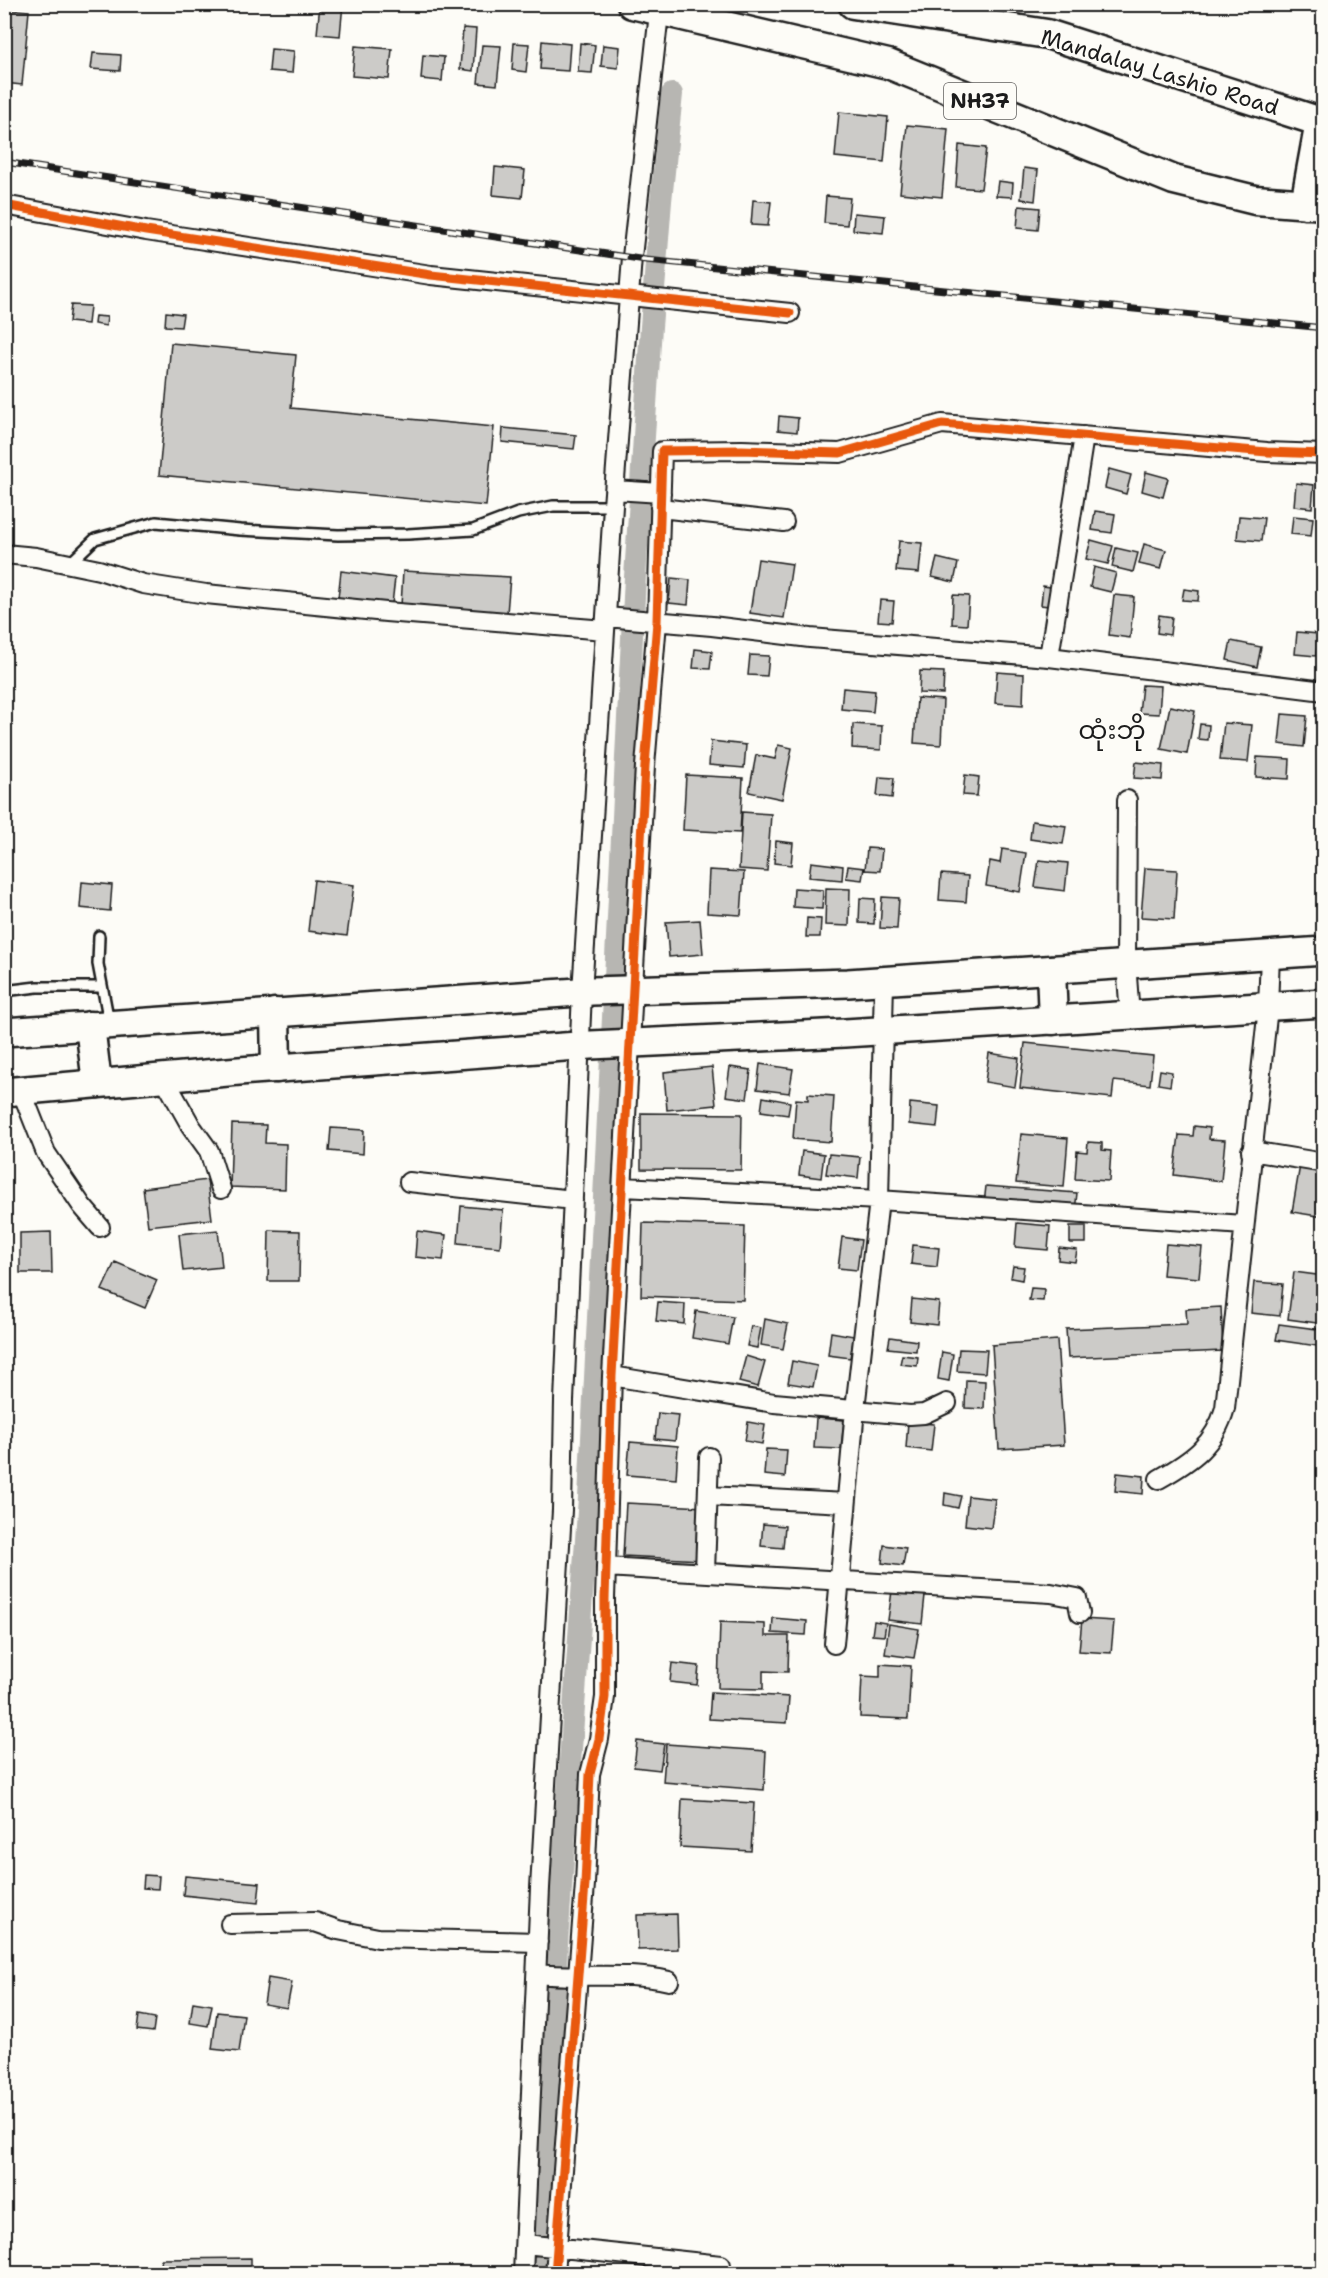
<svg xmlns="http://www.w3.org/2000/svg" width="1328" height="2278" font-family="'Shantell Sans','Noto Sans Myanmar',sans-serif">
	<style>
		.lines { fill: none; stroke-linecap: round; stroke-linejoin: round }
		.canal { stroke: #b7b6b2; stroke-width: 22 }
		.building { fill: #cccbc8; stroke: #1c1c1c; stroke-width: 1.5 }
		.service-casing { stroke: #1c1c1c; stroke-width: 14 }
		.minor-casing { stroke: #1c1c1c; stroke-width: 22 }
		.primary-casing { stroke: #1c1c1c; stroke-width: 32 }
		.trunk-casing { stroke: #1c1c1c; stroke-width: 33 }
		.service { stroke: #fdfcf7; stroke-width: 9 }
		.minor { stroke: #fdfcf7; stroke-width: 18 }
		.primary { stroke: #fdfcf7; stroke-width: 27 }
		.trunk { stroke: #fdfcf7; stroke-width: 28 }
		.rail-casing { stroke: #1c1c1c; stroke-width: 7 }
		.rail { stroke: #fdfcf7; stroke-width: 4.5; stroke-dasharray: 14; stroke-linecap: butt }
		.cycleway-casing { stroke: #fdfcf7; stroke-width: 13 }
		.cycleway { stroke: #e8590c; stroke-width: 9 }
		.labels { text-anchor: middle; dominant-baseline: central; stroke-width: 6; stroke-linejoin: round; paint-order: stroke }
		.shield { fill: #fdfcf7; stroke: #605f5e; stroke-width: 1.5 }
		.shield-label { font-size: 21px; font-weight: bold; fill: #1c1c1c }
		.street-label { font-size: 22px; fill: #1c1c1c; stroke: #fdfcf7 }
		.quarter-label { font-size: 26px; fill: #1c1c1c; stroke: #fdfcf7 }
	</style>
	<rect width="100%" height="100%" fill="#fdfcf7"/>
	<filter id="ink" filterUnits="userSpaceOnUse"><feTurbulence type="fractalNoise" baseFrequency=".0167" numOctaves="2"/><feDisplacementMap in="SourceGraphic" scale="12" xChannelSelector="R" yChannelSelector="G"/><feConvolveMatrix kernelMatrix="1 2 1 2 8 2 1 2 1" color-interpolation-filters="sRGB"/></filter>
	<g filter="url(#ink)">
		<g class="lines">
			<path class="canal" d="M541,2274L557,1944L589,1498L635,577L651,327L661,201L672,94"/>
		</g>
		<path class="building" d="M320,4H343L340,36L317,34Z
			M4,9L29,11L22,85L4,83Z
			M463,28L476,29L473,71L460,69Z
			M542,41L570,44L568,71L540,69Z
			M514,43L529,44L526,72L512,70Z
			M580,43L595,45L592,73L578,72Z
			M482,45L501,46L497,85L478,83Z
			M603,45L620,47L618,68L601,66Z
			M355,46L392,49L389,79L352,76Z
			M271,49L294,51L292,73L269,71Z
			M93,53L121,55L120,71L91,69Z
			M423,55L444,57L442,81L421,79Z
			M839,112L888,117L884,162L835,157Z
			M907,125L948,129L942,197L900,193Z
			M959,145L986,148L981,189L956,187Z
			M495,167L525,170L522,198L493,195Z
			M1024,168L1038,170L1035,201L1021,199Z
			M998,181L1013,183L1012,197L996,196Z
			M826,196L850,198L847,225L824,223Z
			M753,200L771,202L768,226L751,225Z
			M1019,206L1040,208L1038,230L1017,228Z
			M854,213L885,216L883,233L853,230Z
			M71,305L90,306L88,324L69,322Z
			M166,312L183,314L181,327L165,326Z
			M95,316L107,317L106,326L94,324Z
			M171,343L296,355L291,408L494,427L486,506L159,475Z
			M779,416L798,418L797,432L778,430Z
			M503,428L576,435L574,449L502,442Z
			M1109,469L1131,475L1126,494L1105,488Z
			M1146,472L1168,478L1163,497L1142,491Z
			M1296,483L1314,485L1312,508L1294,506Z
			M1095,511L1115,514L1112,533L1092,530Z
			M1239,516L1264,518L1261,541L1237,539Z
			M1293,516L1313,518L1311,536L1291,534Z
			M1091,540L1113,546L1108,564L1086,559Z
			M899,541L922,543L919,573L896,571Z
			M1144,544L1166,550L1161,569L1139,564Z
			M1116,548L1138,553L1133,572L1112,567Z
			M937,558L958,563L954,582L932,577Z
			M758,559L792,564L784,618L750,613Z
			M1094,567L1116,573L1111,592L1090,587Z
			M341,571L395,578L392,604L338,598Z
			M403,571L510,577L507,613L401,606Z
			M671,578L690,580L688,605L669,603Z
			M1043,586L1057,588L1055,607L1041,605Z
			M1184,589L1199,591L1198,601L1182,600Z
			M953,595L969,596L967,625L952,624Z
			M1114,595L1134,597L1130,638L1109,635Z
			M880,600L894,601L892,622L878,621Z
			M1159,615L1172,617L1170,635L1157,633Z
			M1297,632L1318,634L1316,656L1295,654Z
			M1231,641L1261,647L1257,667L1227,660Z
			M695,649L712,651L710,669L693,668Z
			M750,655L769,656L767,676L748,675Z
			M920,671L944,672L943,694L919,693Z
			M997,672L1024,674L1023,705L995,703Z
			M1142,685L1161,686L1159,714L1139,713Z
			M843,688L875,691L873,712L841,709Z
			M917,698L943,700L941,745L914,743Z
			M1170,706L1195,711L1187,754L1161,749Z
			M1282,714L1307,716L1304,747L1279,744Z
			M1224,723L1252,725L1248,762L1220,760Z
			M853,724L882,726L881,750L852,748Z
			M1200,724L1209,725L1208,740L1198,739Z
			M711,741L746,745L744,768L709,765Z
			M778,745L792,748L782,799L749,792L756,755L775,759Z
			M1257,757L1290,759L1289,779L1256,777Z
			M1136,762L1163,765L1162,780L1134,778Z
			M686,775L743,778L740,833L683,830Z
			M965,775L979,777L977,796L963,795Z
			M879,777L894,778L892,798L877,796Z
			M742,812L771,814L767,871L739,869Z
			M1032,821L1066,826L1063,844L1030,839Z
			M776,841L793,843L791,865L774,863Z
			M867,848L882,849L880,871L865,870Z
			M1002,849L1026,853L1020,892L986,886L990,861L1000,863Z
			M1039,860L1068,863L1065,891L1035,887Z
			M811,862L843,866L842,880L809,877Z
			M848,866L864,868L862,880L846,878Z
			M1145,868L1177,870L1174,919L1141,917Z
			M709,870L744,872L741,915L707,913Z
			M941,874L968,876L966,902L939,900Z
			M314,880L354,885L347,936L308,931Z
			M82,882L112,885L110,911L80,908Z
			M794,888L823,890L822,909L793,907Z
			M826,888L850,889L849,926L825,925Z
			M882,897L899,898L897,929L880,928Z
			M860,898L875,899L874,924L859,923Z
			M807,918L821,919L820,937H806Z
			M700,920L703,954L669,957L666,922Z
			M1025,1043L1153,1056L1150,1085L1114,1081L1112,1098L1020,1088Z
			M989,1053L1019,1058L1015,1087L985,1082Z
			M1322,1054H1324V1083L1317,1082Z
			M760,1064L793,1069L789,1093L757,1089Z
			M712,1067L716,1105L667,1110L664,1072Z
			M730,1067L751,1070L747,1099L726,1096Z
			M1160,1070L1172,1072L1170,1086L1158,1084Z
			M808,1094L834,1096L831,1142L793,1139L796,1099L808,1100Z
			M763,1097L790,1102L788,1115L761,1111Z
			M910,1103L939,1106L937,1127L909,1124Z
			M641,1113L742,1114L741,1170L641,1169Z
			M232,1124L266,1125L265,1143L286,1144L285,1189L230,1187Z
			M1194,1126L1210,1128L1209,1139L1225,1140L1221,1181L1174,1175L1179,1135L1193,1136Z
			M331,1128L364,1130L363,1154L329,1151Z
			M1021,1134L1068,1138L1064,1187L1016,1183Z
			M1088,1142L1102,1143V1150L1111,1151L1109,1181L1075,1179L1077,1151L1087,1152Z
			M802,1151L824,1154L821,1178L799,1175Z
			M829,1154L860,1157L858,1178L826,1174Z
			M1300,1165L1324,1169V1217L1292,1212Z
			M207,1180L212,1219L148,1226L143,1188Z
			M986,1186L1077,1193L1075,1211L984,1204Z
			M461,1206L503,1210L500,1247L458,1243Z
			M643,1223L745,1226L743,1300L641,1296Z
			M1017,1223L1050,1226L1048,1250L1015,1247Z
			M1070,1226H1086V1243H1070Z
			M218,1230L222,1267L183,1271L179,1234Z
			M269,1230L300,1231L299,1281H268Z
			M417,1231L446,1235L443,1260L415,1257Z
			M51,1232L52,1273H20V1233Z
			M842,1237L861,1240L857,1270L838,1268Z
			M1166,1244L1202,1247L1199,1278L1163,1275Z
			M913,1245L939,1248L937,1267L911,1264Z
			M1059,1248L1077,1250L1075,1262L1058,1260Z
			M115,1262L157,1280L145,1308L102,1290Z
			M1013,1266L1024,1267L1022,1280L1011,1278Z
			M1294,1272L1324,1276V1324L1288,1319Z
			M1254,1282L1283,1284L1280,1316L1251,1313Z
			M1031,1288L1044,1289L1043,1301L1029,1300Z
			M912,1299L939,1302L937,1325L910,1322Z
			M658,1302L685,1304L684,1324L656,1321Z
			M1221,1307L1223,1351L1068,1358L1066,1329L1187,1324L1186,1309Z
			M696,1311L733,1317L728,1344L692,1338Z
			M765,1319L788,1324L783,1349L761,1345Z
			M1279,1324L1324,1330V1347L1276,1340Z
			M751,1326L761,1328L757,1348L747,1346Z
			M831,1332L854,1336L850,1358L828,1355Z
			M890,1337L917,1341L916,1351L888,1348Z
			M1057,1340L1064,1445L999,1449L992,1345Z
			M959,1349L987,1350L985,1373L957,1371Z
			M942,1352L953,1354L949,1381L938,1379Z
			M902,1355L918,1357L917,1366L900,1364Z
			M746,1356L765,1362L758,1387L739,1382Z
			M792,1361L817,1366L813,1387L788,1383Z
			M966,1380L985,1381L984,1409L965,1408Z
			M658,1413L678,1415L675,1441L655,1439Z
			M816,1418L844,1420L841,1449L814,1448Z
			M748,1422L765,1425L762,1444L745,1441Z
			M908,1422L934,1424L931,1451L906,1448Z
			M630,1442L678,1446L676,1479L627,1475Z
			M766,1449L787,1450L785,1477L764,1475Z
			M1117,1473L1144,1476L1143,1494L1115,1491Z
			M945,1493L961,1496L958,1508L944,1505Z
			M968,1496L995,1499L991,1528L965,1525Z
			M626,1503L704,1507L702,1560L623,1556Z
			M763,1524L785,1526L783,1548L761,1546Z
			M884,1545L906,1548L903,1566L882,1563Z
			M892,1591L925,1595L922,1624L888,1620Z
			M773,1618L807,1621L806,1635L772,1633Z
			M1082,1619L1114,1621L1111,1653L1079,1651Z
			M874,1621L886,1623L884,1636L872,1635Z
			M720,1622L765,1624V1636H789L788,1672L763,1671V1689L718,1688Z
			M889,1624L919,1629L914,1658L885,1654Z
			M672,1663L699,1666L697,1685L670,1682Z
			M880,1664L911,1666L908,1719L860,1717L862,1676L880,1677Z
			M711,1692L789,1697L787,1723L709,1719Z
			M637,1741L664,1744L660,1770L634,1767Z
			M666,1744L766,1751L764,1790L663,1782Z
			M682,1799L754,1803L751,1851L680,1847Z
			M144,1875L159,1876L158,1889L143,1888Z
			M185,1876L260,1883L258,1903L183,1895Z
			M677,1914L678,1949L638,1950L637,1915Z
			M268,1978L292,1982L287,2008L264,2004Z
			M193,2002L212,2005L208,2026L190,2023Z
			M217,2012L244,2015L239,2052L212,2049Z
			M139,2015L155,2018L153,2032L137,2030Z
			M251,2258V2274H162L161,2259Z"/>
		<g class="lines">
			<defs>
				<path id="service" d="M69,564L95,539L156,522L240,530L338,535L408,534L473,530L518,513L553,506H613
					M99,936L98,964L109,1022
					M4,991L37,987H101"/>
				<path id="minor" d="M4,205L146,231L431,275L790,313
					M615,490L661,493
					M660,508L784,522
					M4,554L36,557L99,570L143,584L206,594L386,612L605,630
					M606,617L712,626L810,638L1049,657L1324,691
					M1049,657L1084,436
					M1127,800L1126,963L1130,1016
					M164,1078L191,1126L209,1151L221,1189
					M21,1090L46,1153L82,1206L100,1227
					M1251,1151L1324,1163
					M409,1182L573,1200
					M623,1187L879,1200L1244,1225
					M612,1376L774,1403L910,1415L924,1414L947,1403
					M1159,1479C1191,1461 1215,1445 1225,1408L1268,1007L1270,955
					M708,1496L846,1503
					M606,1567L1051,1593L1077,1598L1080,1613
					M705,1572L709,1457
					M834,1644L855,1409L879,1200L884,981
					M230,1924L315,1922L338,1930L378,1938L538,1942
					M537,1974C581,1979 625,1971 669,1981
					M525,2244L721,2265
					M523,2274L540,1888L562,1510L564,1401L582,992L613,506L632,257L660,4
					M555,2274L585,1884L590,1774L599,1739L605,1697V1599L612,1376L645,766L657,622L662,451L742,450L840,453L942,424L1267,452L1324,454"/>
				<path id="primary" d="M4,1032L592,991L848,983L1324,951
					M4,1092L239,1071L591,1045L845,1033L1324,1003"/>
				<path id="trunk" d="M632,4L888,64L1174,180L1255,200L1324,205
					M853,4L1047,34L1324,123
					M1305,204L1320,122
					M1051,970L1053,1020
					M275,1013L276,1068
					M90,1026L97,1083"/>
			</defs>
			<use href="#service" class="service-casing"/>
			<use href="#minor" class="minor-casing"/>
			<use href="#primary" class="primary-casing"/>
			<use href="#trunk" class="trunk-casing"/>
			<use href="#service" class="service"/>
			<use href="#minor" class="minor"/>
			<use href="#primary" class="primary"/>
			<use href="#trunk" class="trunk"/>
			<defs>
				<path id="rail" d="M4,162L646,260L1324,328"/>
			</defs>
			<use href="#rail" class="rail-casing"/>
			<use href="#rail" class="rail"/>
			<defs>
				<path id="cycleway" d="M4,205L146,231L431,275L790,313
					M555,2274L585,1884L590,1774L599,1739L605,1697V1599L612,1376L645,766L657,622L662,451L742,450L840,453L942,424L1267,452L1324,454"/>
			</defs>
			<use href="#cycleway" class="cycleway-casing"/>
			<use href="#cycleway" class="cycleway"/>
		</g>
	</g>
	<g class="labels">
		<rect class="shield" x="944" y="83" width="72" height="36" rx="4.5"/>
		<g class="shield-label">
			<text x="980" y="101">NH37</text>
		</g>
		<g class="street-label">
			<text transform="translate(1160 72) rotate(17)">Mandalay Lashio Road</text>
		</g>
		<g class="quarter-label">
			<text x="1112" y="729">ထုံးဘို</text>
		</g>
	</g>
	<rect width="1328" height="2278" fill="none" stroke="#fdfcf7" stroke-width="24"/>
	<rect x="12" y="12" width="1304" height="2254" fill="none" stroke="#1c1c1c" stroke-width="2" filter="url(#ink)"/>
</svg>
